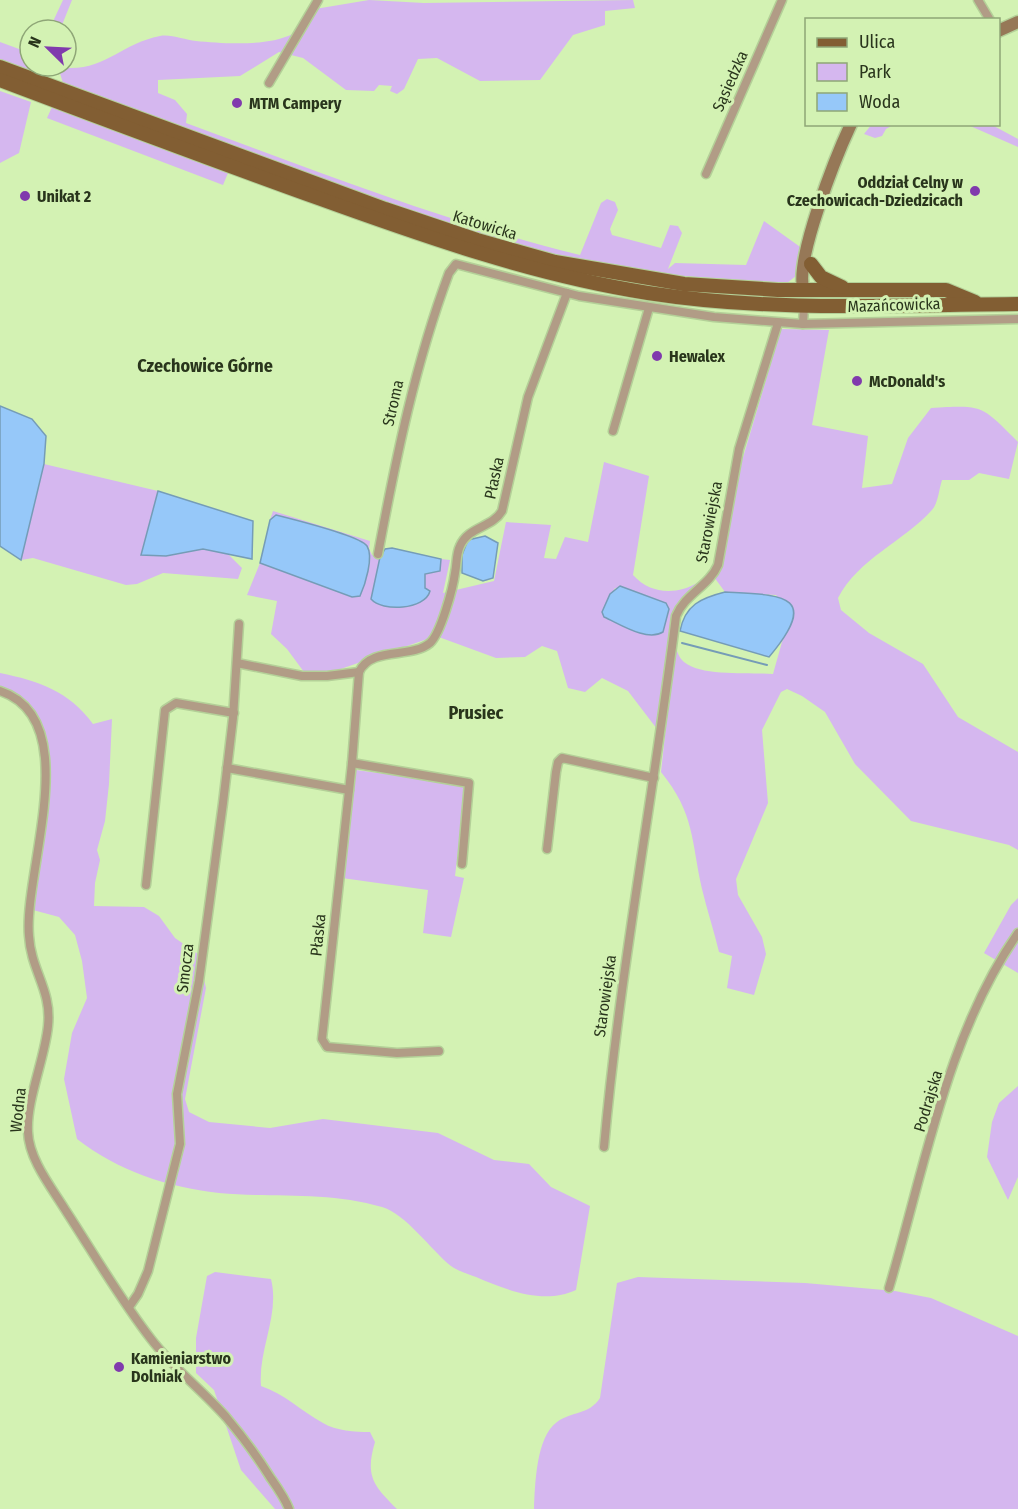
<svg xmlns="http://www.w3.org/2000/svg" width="1018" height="1509" font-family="'Fira Sans Condensed',sans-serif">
	<rect width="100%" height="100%" fill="#d3f2b3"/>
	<g fill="#d5b7ef" fill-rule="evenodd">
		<polygon points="63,0 72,0 60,30 49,30"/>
		<path d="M369 0 424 3 633 0 635 8 605 11V25L573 35 540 80 480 81 437 58 418 59 404 89 397 94 390 91 392 86 379 85 374 91 346 90 303 58 279 52 240 76 158 80V93L175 100 187 114 186 123C316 171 445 222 580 255L601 203 607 199 615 202 618 210 610 229 612 235 661 248 670 225 678 226 682 233 668 269 675 263 746 265 764 221 803 249 796 276 787 283 668 275 576 260 491 238 391 205 107 100 63 83 58 67C103 74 119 44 160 36 171 34 185 40 196 41 231 44 303 51 315 9Z"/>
		<polygon points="0,42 30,53 30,66 45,66 39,74 0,59"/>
		<polygon points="0,91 31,102 19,153 0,163"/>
		<polygon points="52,107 228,173 223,185 47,118"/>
		<polygon points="872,124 893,125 886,129 882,136 875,138 864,134"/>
		<polygon points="968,125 992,125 1018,139 1018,147"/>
		<path d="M781 329 829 330 812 425 868 436 862 488 892 484 908 438 931 408C984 405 981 405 1018 442L1009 479 979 473 969 480H942C939 489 938 505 931 511 904 541 858 559 838 598L841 610 869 633 923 664 958 717 1018 752V850L1009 845 911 821 855 764 825 712 802 696 787 689 781 692 762 730 768 803 736 879 738 895 762 937 766 954 754 995 727 988 732 956 719 952C714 931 707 910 702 889 691 840 695 814 661 772L675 645C677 651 679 658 684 662 702 677 750 672 773 674L782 642 793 615 776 595 725 592 714 577 722 568 742 461Z"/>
		<path d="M604 462 649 476 633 575C651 595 677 595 699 582L684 597 657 729 628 691 602 678 585 692 568 688 557 651 542 646 525 657 496 658 436 636 332 672H304L287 649 271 634 277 601 247 595 260 563 352 597 366 544 352 537 276 515 270 520 273 511 370 541 369 549 372 555 380 557 371 599C393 604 410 611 429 595L425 588V573L441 564V559L450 560 443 593 494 581 506 522 551 525 544 558 556 559 565 537 588 542ZM615 588 666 603 669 609 602 612Z"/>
		<polygon points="44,464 158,491 141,554 166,556 203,549 227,553 242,568 238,579 163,573 137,584 126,585 33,558 21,560"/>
		<path d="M0 673C39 681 69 691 93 724L112 719 109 784 105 821 97 850 100 860 95 883 94 906 144 907 159 916 175 938 198 954 206 988 185 1099 189 1112 209 1122 270 1128 323 1119 438 1133 494 1160 529 1164 551 1187 590 1206 576 1290C544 1305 506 1290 476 1277 468 1274 458 1271 451 1266 432 1251 405 1213 382 1207 329 1191 274 1198 219 1193 167 1187 118 1171 77 1139L64 1079 72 1033 87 998 82 961 75 935 59 917 33 910C35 890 37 870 40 850 49 796 70 710 0 687Z"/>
		<polygon points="356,770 466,785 455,876 464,878 451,937 423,933 428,890 342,878"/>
		<polygon points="1018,898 1018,973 984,953 1011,905"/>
		<polygon points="1018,1086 1018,1177 1008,1200 987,1157 992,1122 999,1103"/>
		<path d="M215 1272 271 1279C280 1315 258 1349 261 1386 285 1394 301 1411 323 1423 336 1431 355 1432 370 1432L375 1442C365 1476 373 1485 397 1509H275L241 1470 214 1390 196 1373V1338L207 1276Z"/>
		<path d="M638 1277 805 1283 895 1291 931 1298 1018 1336V1509H534C535 1485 536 1437 557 1422 572 1411 589 1415 600 1398L617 1283Z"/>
	</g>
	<g fill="#96c8f9" stroke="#759cb7" stroke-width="1.5">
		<polygon points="0,406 32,419 46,436 44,464 21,560 0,546"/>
		<polygon points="158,491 253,521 252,559 203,549 166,556 141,555"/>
		<path d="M276 515C292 519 360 536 367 546 374 557 365 585 360 596L352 597 260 563 270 520Z"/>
		<polygon points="485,536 498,543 493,578 483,581 462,573 462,555 468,540"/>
		<path d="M392 548 441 559 440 571 425 574V588L430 591C425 610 382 612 371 599L380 557 385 549Z"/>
		<path d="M620 586 666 603 669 609 663 632C647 642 620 624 604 617L602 612 610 594Z"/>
		<path d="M725 592C780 595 823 593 769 657L680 631C685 605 701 598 725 592Z"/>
	</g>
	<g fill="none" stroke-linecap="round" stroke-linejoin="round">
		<polyline stroke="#759cb7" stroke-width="2" points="682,643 767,665"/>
		<g stroke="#b4d098" stroke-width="11">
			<g id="street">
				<polyline points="978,0 990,20"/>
				<polyline points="269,83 318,0"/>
				<polyline points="706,174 782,0"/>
				<polyline points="803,324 804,306"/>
				<polyline points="613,431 649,308"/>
				<path d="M378 554C396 458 415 364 449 273L456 264 579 296 714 317 803 324 1018 319"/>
				<polyline points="237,663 302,676 327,676 359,672"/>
				<path d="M0 691C86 719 23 872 29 936 31 971 52 990 48 1026 45 1058 26 1101 28 1132 29 1160 52 1188 66 1211 94 1254 120 1299 151 1339 173 1368 202 1390 226 1417 242 1436 257 1456 270 1477 277 1487 285 1498 289 1509"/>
				<polyline points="352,763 469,783 462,864"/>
				<polyline points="227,768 349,790"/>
				<polyline points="547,849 556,772 558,762 562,758 654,778"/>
				<polyline points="146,885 165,710 176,703 234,713"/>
				<path d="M439 1051 397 1053 327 1047 322 1039 352 763 359 672C371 646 411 659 430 643 441 633 453 588 455 573 457 564 456 554 460 546 469 526 492 528 502 511L528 397 567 293"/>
				<path d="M604 1147C620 969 654 793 676 616 685 594 709 586 718 565L739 449 778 323"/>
				<path d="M889 1288C924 1171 947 1034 1018 933"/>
				<polyline points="129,1307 138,1294 148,1271 180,1144 177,1094 199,981 223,803 233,718 239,624"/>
			</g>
		</g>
		<g stroke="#b4d098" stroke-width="15">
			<g id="secondary">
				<polyline points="998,31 1018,22"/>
				<path d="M804 291C793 263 837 154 851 124"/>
			</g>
		</g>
		<g stroke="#b4d098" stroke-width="16">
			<g id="primary">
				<polyline points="0,67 385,209 477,240 555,262 684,284 778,290 946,290 975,302"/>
				<path d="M0 80C106 120 212 160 318 198 426 237 534 275 648 293 770 312 895 305 1018 304"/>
				<polyline points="811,264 821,277 842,287"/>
			</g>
		</g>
		<use href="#street" stroke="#b19c86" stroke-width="8"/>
		<use href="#secondary" stroke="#967857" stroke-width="12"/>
		<use href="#primary" stroke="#825e33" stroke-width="14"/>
	</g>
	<g fill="#803aad" stroke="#d3f2b3" stroke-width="2">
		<circle cx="237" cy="103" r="6"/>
		<circle cx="975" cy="191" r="6"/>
		<circle cx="25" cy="196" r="6"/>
		<circle cx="657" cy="356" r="6"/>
		<circle cx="857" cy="381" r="6"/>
		<circle cx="119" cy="1367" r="6"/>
	</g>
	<g text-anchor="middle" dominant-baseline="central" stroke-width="6" stroke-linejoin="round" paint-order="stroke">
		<g font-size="16" fill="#29351c" stroke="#d3f2b3">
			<text transform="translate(730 81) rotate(-66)">Sąsiedzka</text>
			<text transform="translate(485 225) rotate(17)">Katowicka</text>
			<text transform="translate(894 305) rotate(-2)">Mazańcowicka</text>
			<text transform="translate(393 403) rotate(-77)">Stroma</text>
			<text transform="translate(494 478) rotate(-78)">Płaska</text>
			<text transform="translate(709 522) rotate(-79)">Starowiejska</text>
			<text transform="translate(318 935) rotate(-84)">Płaska</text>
			<text transform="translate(185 968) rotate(-83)">Smocza</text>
			<text transform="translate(605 996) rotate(-82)">Starowiejska</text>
			<text transform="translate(928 1101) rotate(-73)">Podrajska</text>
			<text transform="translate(18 1110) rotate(-84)">Wodna</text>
		</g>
		<g font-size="16" font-weight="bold" fill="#29351c" stroke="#d3f2b3" text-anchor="start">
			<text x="249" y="103">MTM Campery</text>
			<text x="963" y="182" text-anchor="end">Oddział Celny w<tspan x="963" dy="18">Czechowicach-Dziedzicach</tspan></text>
			<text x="37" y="196">Unikat 2</text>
			<text x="669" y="356">Hewalex</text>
			<text x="869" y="381">McDonald's</text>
			<text x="131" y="1358">Kamieniarstwo<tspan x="131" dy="18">Dolniak</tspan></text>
		</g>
		<g font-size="18" font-weight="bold" fill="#29351c" stroke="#d3f2b3">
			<text x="205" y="366">Czechowice Górne</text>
			<text x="476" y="713">Prusiec</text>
		</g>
	</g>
	<rect x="805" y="18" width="195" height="108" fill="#d3f2b3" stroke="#8fa677" stroke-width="1.5"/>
	<rect x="817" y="38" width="30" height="9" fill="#825e33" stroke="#8fa677" stroke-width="1.5"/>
	<text x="859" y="48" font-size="18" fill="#29351c">Ulica</text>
	<rect x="817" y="63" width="30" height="18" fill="#d5b7ef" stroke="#8fa677" stroke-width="1.5"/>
	<text x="859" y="78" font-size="18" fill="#29351c">Park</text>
	<rect x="817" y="93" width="30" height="18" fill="#96c8f9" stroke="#8fa677" stroke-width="1.5"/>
	<text x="859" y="108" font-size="18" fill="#29351c">Woda</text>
	<g transform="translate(48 48) rotate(294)"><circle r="28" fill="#d3f2b3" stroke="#8fa677" stroke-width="1.5"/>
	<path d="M0-4.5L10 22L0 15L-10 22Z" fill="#803aad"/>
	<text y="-9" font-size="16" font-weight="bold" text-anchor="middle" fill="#29351c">N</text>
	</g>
</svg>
